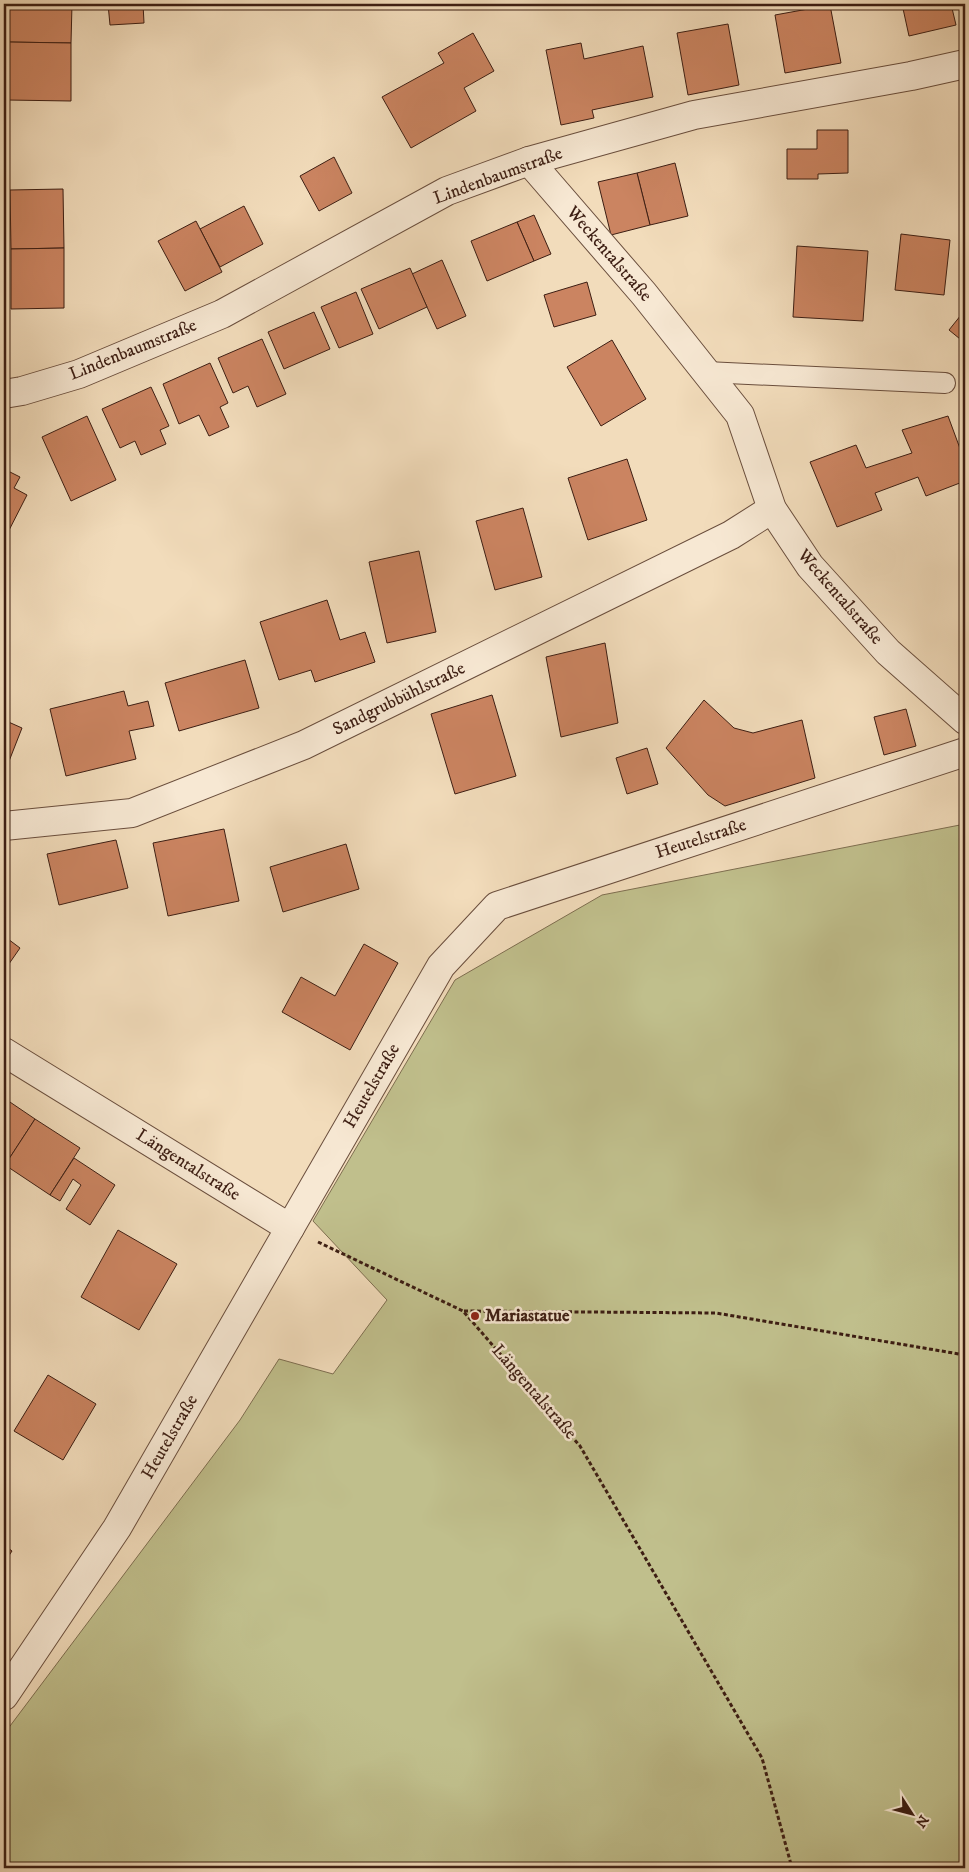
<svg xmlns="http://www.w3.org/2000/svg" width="969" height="1872" font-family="'IM FELL DW Pica',serif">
	<rect width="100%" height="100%" fill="#f2dcbb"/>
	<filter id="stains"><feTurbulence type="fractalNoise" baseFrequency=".004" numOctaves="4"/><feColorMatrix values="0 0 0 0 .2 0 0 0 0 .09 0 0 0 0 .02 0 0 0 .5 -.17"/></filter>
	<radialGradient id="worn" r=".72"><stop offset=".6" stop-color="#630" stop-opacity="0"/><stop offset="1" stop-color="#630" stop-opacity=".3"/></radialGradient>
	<polygon fill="#c0bf8c" stroke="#7e6e50" points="965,824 965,1868 4,1868 4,1734 240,1420 279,1359 333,1374 387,1300 313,1221 455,980 602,895"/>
	<g fill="#cb8461" stroke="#3d1e13">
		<polygon points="8,4 72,4 71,43 8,42"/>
		<polygon points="108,4 143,4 144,23 110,25"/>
		<polygon points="902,4 951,4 956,25 909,36"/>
		<polygon points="830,5 841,63 785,73 775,15"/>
		<polygon points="728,24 739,85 688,95 677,33"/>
		<polygon points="473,33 494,71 464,88 476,111 411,148 382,97 444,63 438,53"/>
		<polygon points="8,42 71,43 71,101 7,100"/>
		<polygon points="581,43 584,59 643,46 653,97 592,110 594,118 561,125 546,50"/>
		<polygon points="817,130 848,130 848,173 818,174 818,179 787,179 787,149 817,149"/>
		<polygon points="334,157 352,193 319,211 300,176"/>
		<polygon points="675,163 688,216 650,225 637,173"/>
		<polygon points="637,173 650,225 611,235 598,182"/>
		<polygon points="63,189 64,248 11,249 10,190"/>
		<polygon points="244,206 263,244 220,267 200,229"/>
		<polygon points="534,215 551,254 534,261 517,222"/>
		<polygon points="196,221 222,272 185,291 158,241"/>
		<polygon points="517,222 534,261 487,281 471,241"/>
		<polygon points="901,234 950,240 944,295 895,290"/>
		<polygon points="797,246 868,251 863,321 793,317"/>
		<polygon points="64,248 64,308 11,309 11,249"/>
		<polygon points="442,260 466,316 437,329 412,274"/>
		<polygon points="410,268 427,307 379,329 361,289"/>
		<polygon points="587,282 596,315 554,327 544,295"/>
		<polygon points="356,292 373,334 339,348 321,307"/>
		<polygon points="965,310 965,343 949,330"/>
		<polygon points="314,312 330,349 284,369 268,332"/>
		<polygon points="262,339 286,394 257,407 248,386 233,393 218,358"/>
		<polygon points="612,340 646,399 601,426 567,367"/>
		<polygon points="210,363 228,403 220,407 229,427 209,436 199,415 179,424 163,384"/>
		<polygon points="151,387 169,426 160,430 166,444 141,455 135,441 120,448 102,409"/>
		<polygon points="87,416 116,480 71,501 42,437"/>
		<polygon points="948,416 965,462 965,481 926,496 918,477 875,493 882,510 837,527 810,462 856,445 866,468 912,453 902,430"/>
		<polygon points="627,459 647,520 588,540 568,478"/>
		<polygon points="4,469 20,477 14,488 27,495 4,540"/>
		<polygon points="523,508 542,577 495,590 476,521"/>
		<polygon points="419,551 436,632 387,643 369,562"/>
		<polygon points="327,600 340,640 365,632 375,662 315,682 311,670 279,680 260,622"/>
		<polygon points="605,643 618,723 561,737 546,657"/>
		<polygon points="245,660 259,708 179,731 165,683"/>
		<polygon points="124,691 128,706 148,701 154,726 129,731 136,759 66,776 50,709"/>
		<polygon points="492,695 516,776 455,794 431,714"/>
		<polygon points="704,700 734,728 753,733 802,720 815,778 725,806 708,795 666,748"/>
		<polygon points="906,709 916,746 884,755 874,717"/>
		<polygon points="4,720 22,728 4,774"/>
		<polygon points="647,748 658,784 627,794 616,758"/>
		<polygon points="224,829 239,901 168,916 153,843"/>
		<polygon points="116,840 128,888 59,905 47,854"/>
		<polygon points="346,844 359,889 283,912 270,867"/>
		<polygon points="4,936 20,948 4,971"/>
		<polygon points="364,944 398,963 350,1050 282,1012 301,977 335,996"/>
		<polygon points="4,1098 35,1119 5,1165 4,1165"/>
		<polygon points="35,1119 80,1148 50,1195 5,1165"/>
		<polygon points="74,1158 115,1185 90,1225 66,1209 81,1185 73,1179 60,1201 50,1195"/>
		<polygon points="118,1230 177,1264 139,1330 81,1297"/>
		<polygon points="48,1375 96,1404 63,1460 14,1431"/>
		<polygon points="4,1545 12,1551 4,1563"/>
	</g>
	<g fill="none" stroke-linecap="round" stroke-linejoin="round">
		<g stroke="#6a4e3d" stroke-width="22">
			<polyline id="service" points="706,372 945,383"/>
		</g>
		<g stroke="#6a4e3d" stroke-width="30">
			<g id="minor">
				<polyline points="529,161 644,294 740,415 772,509 810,566 888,652 965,720"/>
				<polyline points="4,394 22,391 79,374 222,314 447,191 529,161 694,115 911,76 965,64"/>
				<polyline points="4,826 132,813 304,745 731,535 772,509"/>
				<polyline points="4,1052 290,1228"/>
				<polyline points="4,1696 117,1528 441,966 497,906 965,752"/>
			</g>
		</g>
		<g stroke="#3d1e13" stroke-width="3" stroke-dasharray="4 2.5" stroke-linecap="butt">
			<polyline points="318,1242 463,1311 580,1446 762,1758 792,1868"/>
			<polyline points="464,1311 716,1313 965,1355"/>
		</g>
		<use href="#service" stroke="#f7e8d3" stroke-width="20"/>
		<use href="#minor" stroke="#f7e8d3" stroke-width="28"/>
	</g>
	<circle fill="#8f2418" stroke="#f7e8d3" stroke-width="2" cx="475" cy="1316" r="5"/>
	<g text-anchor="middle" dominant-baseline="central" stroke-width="5" stroke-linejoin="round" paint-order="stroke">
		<g font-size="18" fill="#3d1e13" stroke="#f7e8d3">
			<text transform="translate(498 176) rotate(-20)">Lindenbaumstraße</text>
			<text transform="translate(609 254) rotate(49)">Weckentalstraße</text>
			<text transform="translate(133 350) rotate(-22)">Lindenbaumstraße</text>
			<text transform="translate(840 597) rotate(49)">Weckentalstraße</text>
			<text transform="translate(399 699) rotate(-26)">Sandgrubbühlstraße</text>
			<text transform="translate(701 839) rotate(-18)">Heutelstraße</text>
			<text transform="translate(372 1086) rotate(-60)">Heutelstraße</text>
			<text transform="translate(188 1165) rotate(32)">Längentalstraße</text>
			<text transform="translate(534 1392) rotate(49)">Längentalstraße</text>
			<text transform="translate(170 1437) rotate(-60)">Heutelstraße</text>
		</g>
		<g font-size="18" font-weight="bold" fill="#3d1e13" stroke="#f7e8d3" text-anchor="start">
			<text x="485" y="1316">Mariastatue</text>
		</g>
	</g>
	<rect width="969" height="1872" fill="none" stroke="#f2dcbb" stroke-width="20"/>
	<rect x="5" y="5" width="959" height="1862" fill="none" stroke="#3d1e13" stroke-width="2.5"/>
	<rect x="10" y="10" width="949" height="1852" fill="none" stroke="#3d1e13"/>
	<g transform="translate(912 1814) rotate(126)" stroke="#f7e8d3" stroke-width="4" paint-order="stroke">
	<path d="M0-4L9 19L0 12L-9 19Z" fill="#3d1e13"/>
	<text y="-8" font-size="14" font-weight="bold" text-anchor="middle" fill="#3d1e13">N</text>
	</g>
	<rect width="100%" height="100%" filter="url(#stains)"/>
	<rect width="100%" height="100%" fill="url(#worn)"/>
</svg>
